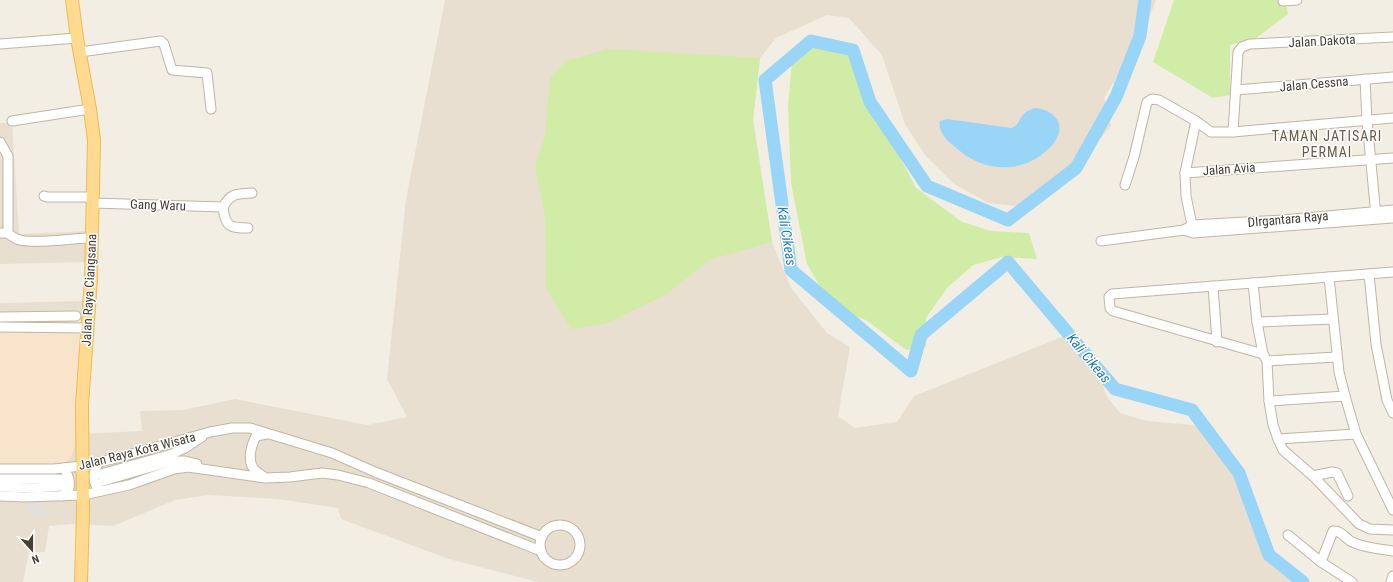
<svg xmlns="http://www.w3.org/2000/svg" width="1393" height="582" font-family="'Roboto Condensed',sans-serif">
	<rect width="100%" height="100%" fill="#f3eee3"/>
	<g fill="#e8dfd0">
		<polygon points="445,0 1156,0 1141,39 1104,98 1111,126 1074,170 1039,201 1015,206 988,203 954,184 925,155 905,124 882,55 849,18 827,15 776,38 760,58 753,120 772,242 791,288 827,333 850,347 838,416 855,428 897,422 914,396 1074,332 1093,353 1106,395 1120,413 1147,421 1194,425 1223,444 1247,478 1257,505 1258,532 1266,550 1275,566 1298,582 538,582 449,559 341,519 338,508 278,499 209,495 175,500 113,526 72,524 49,526 45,552 29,552 23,582 0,582 0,331 78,434 142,431 140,411 183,410 235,399 367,425 407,417 387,379 406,199"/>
		<polygon points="0,123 12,123 19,234 89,231 88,262 0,264"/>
		<polygon points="85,301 84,319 71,322 0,324 0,303"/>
	</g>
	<polygon fill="#f8e3cb" points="0,331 81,331 77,434 76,443 70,459 64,464 41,466 0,465"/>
	<g fill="#d0eca7">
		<polygon points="1174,0 1285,0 1288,14 1256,38 1230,45 1230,95 1213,98 1153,62"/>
		<polygon points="820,39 839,40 855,61 880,120 916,188 962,222 991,231 1029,233 1037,259 1002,257 973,265 947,288 926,318 926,347 906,350 866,320 833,309 807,264 791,183 788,105 792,62"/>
		<polygon points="608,49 760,58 753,120 772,242 709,260 667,294 607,323 571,329 546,288 545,217 535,167 545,135 550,78 566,61"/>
	</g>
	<polygon fill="#e3e0dc" points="30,502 46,503 44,511 50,512 48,518 32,518 28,508"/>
	<path fill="#98d5f7" d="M1035 108C1053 109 1067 124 1055 141 1052 147 1045 152 1040 156 1012 175 978 169 954 146 947 141 937 130 940 121L947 119 1011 128C1019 126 1018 120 1023 115 1026 111 1030 110 1035 108Z"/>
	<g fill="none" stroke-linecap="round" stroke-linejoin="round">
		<polyline stroke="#98d5f7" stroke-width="13" points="1145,0 1140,36 1116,97 1076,168 1008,220 927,186 870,102 853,50 811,41 765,80 791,270 911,371 921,335 1008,262 1115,389 1192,410 1239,473 1269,555 1303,582"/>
		<g stroke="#c0b5a5" stroke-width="11">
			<g id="minor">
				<polyline points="1283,1 1297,0"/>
				<polyline points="0,44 77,38"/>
				<polyline points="80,52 161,41 164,44 172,70 207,73 211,109"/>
				<polyline points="1365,79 1367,121 1376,216"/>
				<polyline points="1236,90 1393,77"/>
				<polyline points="12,121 90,109"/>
				<polyline points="1233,132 1238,52 1242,47 1250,44 1393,37"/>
				<polyline points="0,142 8,156 8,233"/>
				<polyline points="1185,173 1393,158"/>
				<polyline points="1125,185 1134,157 1147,102 1152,99 1159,100 1196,121 1211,132 1233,132 1393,118"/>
				<polyline points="44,196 47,197 93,197"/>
				<path d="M93 203 223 207C225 227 230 228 248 228"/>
				<path d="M223 207C231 193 236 194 252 193"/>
				<polyline points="1393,210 1283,220 1192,225 1184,230 1193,233 1393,218"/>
				<polyline points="1193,230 1186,196 1185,173 1196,121"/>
				<path d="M0 233C12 232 10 238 20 240 35 244 69 239 86 238"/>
				<polyline points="1101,241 1184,230"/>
				<polyline points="1369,274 1376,344 1387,400 1393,413"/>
				<polyline points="1329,277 1339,372 1345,396 1356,434 1393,510"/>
				<polyline points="1253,283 1257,322 1263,354 1267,361 1269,401 1273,425 1278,439 1283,450 1313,476 1359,524 1370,529 1393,530"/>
				<polyline points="1213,286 1217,342"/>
				<polyline points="0,317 76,316"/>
				<polyline points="1257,322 1333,319"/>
				<polyline points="0,327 88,328"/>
				<polyline points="1263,354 1113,311 1110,308 1109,297 1112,294 1393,272"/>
				<polyline points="1267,361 1337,357"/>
				<polyline points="1269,401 1345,396"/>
				<polyline points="1278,439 1356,434"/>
				<path d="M99 462C93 471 91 483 101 491"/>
				<polyline points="0,469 54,469 82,466 121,457 210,432 232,428 250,428 332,453 375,472 542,537"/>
				<polyline points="101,474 172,454 185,448 202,437"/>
				<polyline points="1313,476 1332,472 1337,473 1348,496"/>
				<path d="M264 477C262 475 258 473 256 471 246 463 251 446 256 436L267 434"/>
				<polyline points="0,479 61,479"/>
				<polyline points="103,481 172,461 185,461 197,464"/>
				<polyline points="0,487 34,488 62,486"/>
				<polyline points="0,496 25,497 83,495 129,485 174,469 188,467 265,478 290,477 322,473 338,475 369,483 541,551"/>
				<path d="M62 496C73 489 70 478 64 468"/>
				<circle cx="560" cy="545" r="20"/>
				<polyline points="1288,535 1321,562 1352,582"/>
				<path d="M1321 562 1333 531C1341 530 1346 539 1352 542 1365 548 1379 549 1393 551"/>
				<polyline points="1391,582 1393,576"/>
			</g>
		</g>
		<g stroke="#efba55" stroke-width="14">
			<polyline id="major" points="72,0 77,38 90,109 94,140 91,279 82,405 83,511 81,582"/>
		</g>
		<use href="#minor" stroke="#fff" stroke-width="9"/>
		<use href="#major" stroke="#ffda90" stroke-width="12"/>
	</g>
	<g text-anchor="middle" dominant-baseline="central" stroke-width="3" stroke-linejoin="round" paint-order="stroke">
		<g font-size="13" fill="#463d33" stroke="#fff">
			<text transform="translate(1322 41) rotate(-3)">Jalan Dakota</text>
			<text transform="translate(1314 84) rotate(-5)">Jalan Cessna</text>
			<text transform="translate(1229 169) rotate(-4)">Jalan Avia</text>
			<text transform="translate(158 205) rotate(2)">Gang Waru</text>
			<text transform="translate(1288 219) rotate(-5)">DIrgantara Raya</text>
			<text transform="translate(89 290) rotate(-87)">Jalan Raya Ciangsana</text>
			<text transform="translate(137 451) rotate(-14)">Jalan Raya Kota Wisata</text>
		</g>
		<g font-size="14" letter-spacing="1" fill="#6a5b49" stroke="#fff">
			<text x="1327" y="136">TAMAN JATISARI<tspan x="1327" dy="16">PERMAI</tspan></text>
		</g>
		<g font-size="14" font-style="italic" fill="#207cb3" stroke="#fff">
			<text transform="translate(787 236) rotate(81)">Kali Cikeas</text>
			<text transform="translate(1089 358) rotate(50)">Kali Cikeas</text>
		</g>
	</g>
	<g transform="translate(32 550) rotate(159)" stroke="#ffffff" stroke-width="3" paint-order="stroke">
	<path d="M0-3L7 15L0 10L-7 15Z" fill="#463d33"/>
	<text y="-6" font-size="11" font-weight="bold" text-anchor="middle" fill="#463d33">N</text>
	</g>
</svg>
